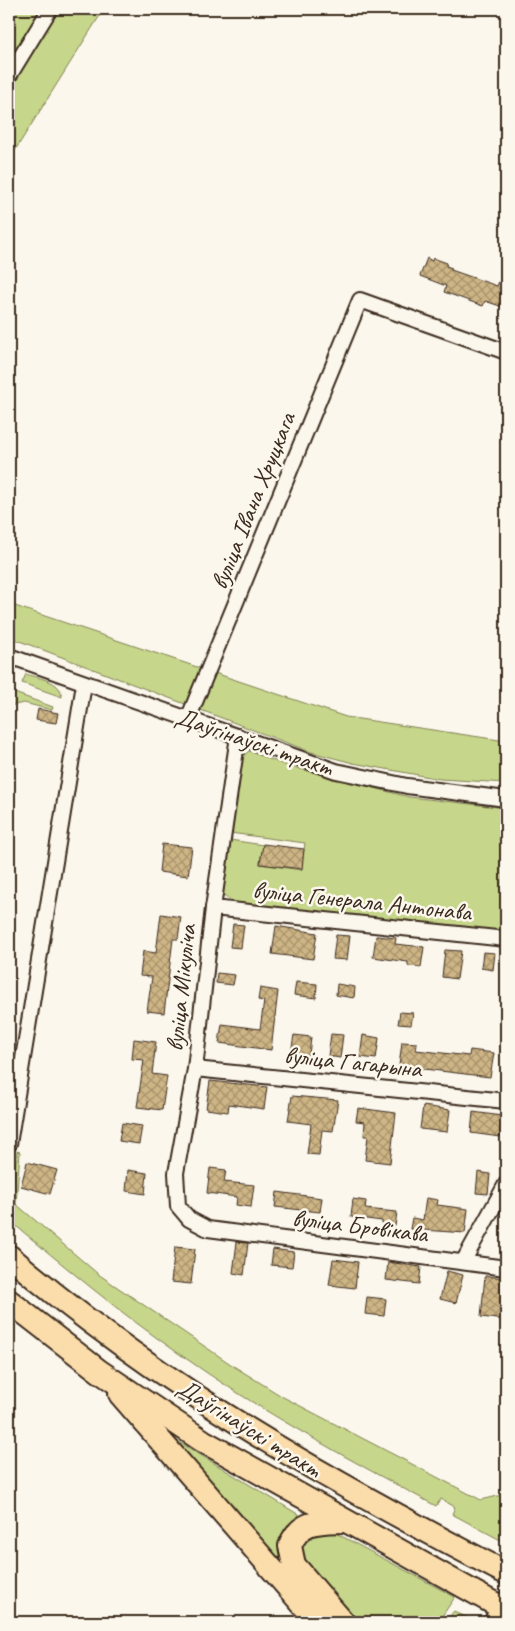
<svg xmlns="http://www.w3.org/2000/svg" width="515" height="1631" font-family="Caveat,sans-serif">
	<defs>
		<pattern id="building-cross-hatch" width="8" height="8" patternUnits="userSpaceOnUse" patternTransform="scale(1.25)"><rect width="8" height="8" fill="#ceb585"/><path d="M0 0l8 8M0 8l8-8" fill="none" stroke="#a8936c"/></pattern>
	</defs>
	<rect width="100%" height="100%" fill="#fbf7ec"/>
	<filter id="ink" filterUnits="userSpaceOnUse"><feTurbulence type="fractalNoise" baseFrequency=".02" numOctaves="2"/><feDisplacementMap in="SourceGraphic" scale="10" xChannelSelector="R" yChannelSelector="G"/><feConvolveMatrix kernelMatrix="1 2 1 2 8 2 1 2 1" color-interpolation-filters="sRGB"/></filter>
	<g filter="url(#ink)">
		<g fill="#c6d68a" stroke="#808054">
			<polygon points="9,9 104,9 9,160"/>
			<polygon points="9,604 346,717 506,741 506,783 440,779 353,763 311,752 9,637"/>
			<path d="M26 674C40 679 61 680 62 697L22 683Z"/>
			<polygon points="9,691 53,707 52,710 24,703 9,706"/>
			<polygon points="249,751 285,765 409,797 506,808 506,933 236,906 221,892 230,840 263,845 260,864 301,870 305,843 230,833 241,757"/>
			<path d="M17 1151 20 1152 16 1204 98 1274 235 1367 283 1397 481 1500 506 1494V1543L452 1514 455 1507 441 1499 436 1506C348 1459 260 1411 178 1353 119 1312 64 1266 9 1220Z"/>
			<polygon points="166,1434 301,1516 300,1520 290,1528 323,1609"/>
			<polygon points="332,1531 455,1597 438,1622 352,1622 302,1565 300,1539 307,1533"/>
			<polygon points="454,1611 475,1622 445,1622"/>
		</g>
		<g fill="url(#building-cross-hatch)" stroke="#3b2a1e">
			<polygon points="427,258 432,261 433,258 447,263 446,266 452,268 451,270 497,286 506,265 506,308 485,301 483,306 444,292 446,286 420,276"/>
			<polygon points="38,709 58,713 56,723 36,720"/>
			<polygon points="162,844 192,847 188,876 159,872"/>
			<polygon points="263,844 304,849 302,869 260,864"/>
			<polygon points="161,914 181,917 178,939 173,939 164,1013 147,1011 152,977 140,976 143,951 156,953"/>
			<polygon points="233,924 244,925 241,948 230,947"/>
			<polygon points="276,926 317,933 313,959 272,954"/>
			<polygon points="336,935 350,936 347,960 333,959"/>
			<polygon points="376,936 396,938 395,944 424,947 421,967 408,966 408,962 373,957"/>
			<polygon points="445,950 461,951 457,979 442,977"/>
			<polygon points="483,952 495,953 493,970 481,968"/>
			<polygon points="217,973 235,975 233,985 216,983"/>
			<polygon points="296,982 317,984 316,998 294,995"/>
			<polygon points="337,984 355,987 354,998 336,995"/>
			<polygon points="260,988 278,991 271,1050 219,1043 222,1024 260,1029 264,1001 258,1000"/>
			<polygon points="400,1012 413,1013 411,1025 398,1024"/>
			<polygon points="331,1034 343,1035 340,1058 328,1056"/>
			<polygon points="294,1035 311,1037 309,1055 291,1053"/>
			<polygon points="363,1035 379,1038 376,1059 360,1057"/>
			<polygon points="134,1039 156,1042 152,1074 167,1076 162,1110 137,1107 144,1060 132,1059"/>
			<polygon points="402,1042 417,1043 416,1050 469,1056 470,1050 494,1053 490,1077 399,1066"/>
			<polygon points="210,1081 267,1087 264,1109 229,1104 228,1112 206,1109"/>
			<polygon points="292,1096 338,1100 333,1131 322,1130 319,1155 307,1154 311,1124 288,1121"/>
			<polygon points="423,1106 450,1110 447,1132 420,1129"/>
			<polygon points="358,1108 396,1113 390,1163 365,1160 368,1136 364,1136 365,1122 356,1121"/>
			<polygon points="473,1112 502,1116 500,1137 471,1133"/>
			<polygon points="122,1123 142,1126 139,1144 119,1141"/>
			<polygon points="27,1162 57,1170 50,1194 21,1186"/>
			<polygon points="210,1168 226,1170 224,1182 254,1185 251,1207 236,1205 237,1197 207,1193"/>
			<polygon points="128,1170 147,1173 145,1194 126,1191"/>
			<polygon points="478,1172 490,1174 488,1194 476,1193"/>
			<polygon points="277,1192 322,1198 320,1212 275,1207"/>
			<polygon points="426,1198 438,1200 437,1205 468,1209 465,1233 410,1229 412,1218 423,1220"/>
			<polygon points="353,1199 366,1201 365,1209 397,1212 395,1226 382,1224 382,1221 351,1217"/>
			<polygon points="237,1242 248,1243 244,1275 233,1273"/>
			<polygon points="175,1247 195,1249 191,1284 171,1282"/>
			<polygon points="273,1249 294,1252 292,1267 271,1265"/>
			<polygon points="333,1259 358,1262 355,1288 329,1285"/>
			<polygon points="388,1262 421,1267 419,1284 386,1280"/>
			<polygon points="447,1271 463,1275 456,1303 440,1299"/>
			<polygon points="485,1276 506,1278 506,1320 481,1317"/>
			<polygon points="367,1297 386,1299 384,1316 365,1314"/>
		</g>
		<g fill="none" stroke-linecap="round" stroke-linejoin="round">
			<g stroke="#3b2a1e" stroke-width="18">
				<g id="street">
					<polyline points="9,76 50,9"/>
					<polyline points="9,656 336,771 407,786 506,799"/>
					<polyline points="188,719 360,300 506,352"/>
					<polyline points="238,736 213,908 195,1069 176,1173 178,1206 189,1219 208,1229 506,1268"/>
					<polyline points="213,908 506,939"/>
					<polyline points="195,1069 506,1101"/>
					<polyline points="9,1144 84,684"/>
					<polyline points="463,1262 506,1184"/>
				</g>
			</g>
			<g stroke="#3b2a1e" stroke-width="26">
				<g id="primary">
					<path d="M9 1256C159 1386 331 1482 506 1573"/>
					<polyline points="9,1301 99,1371 203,1441 504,1609"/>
					<polyline points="120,1394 318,1622"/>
					<path d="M343 1622 294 1565 290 1546C300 1519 321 1522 345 1521"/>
				</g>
			</g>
			<g stroke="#3b2a1e" stroke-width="30">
				<polyline id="highway" points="498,1622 506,1605"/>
			</g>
			<use href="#street" stroke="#fbf7ec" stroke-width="14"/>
			<use href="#primary" stroke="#fbddab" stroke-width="22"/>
			<use href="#highway" stroke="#fbddab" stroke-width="26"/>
		</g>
	</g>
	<g text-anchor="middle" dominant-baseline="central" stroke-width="5" stroke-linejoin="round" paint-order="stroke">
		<g font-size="25" fill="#3b2a1e" stroke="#fbf7ec">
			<text transform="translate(253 501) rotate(-68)">вуліца Івана Хруцкага</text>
			<text transform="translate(254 742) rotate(19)">Даўгінаўскі тракт</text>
			<text transform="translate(362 901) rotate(6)">вуліца Генерала Антонава</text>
			<text transform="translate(181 988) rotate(-84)">вуліца Мікуліча</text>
			<text transform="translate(353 1062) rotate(6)">вуліца Гагарына</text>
			<text transform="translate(360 1226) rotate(7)">вуліца Бровікава</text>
			<text transform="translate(249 1428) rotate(32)">Даўгінаўскі тракт</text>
		</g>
	</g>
	<rect width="515" height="1631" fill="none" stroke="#fbf7ec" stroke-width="30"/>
	<rect x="15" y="15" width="485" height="1601" fill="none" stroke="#3b2a1e" stroke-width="2" filter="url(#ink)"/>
</svg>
